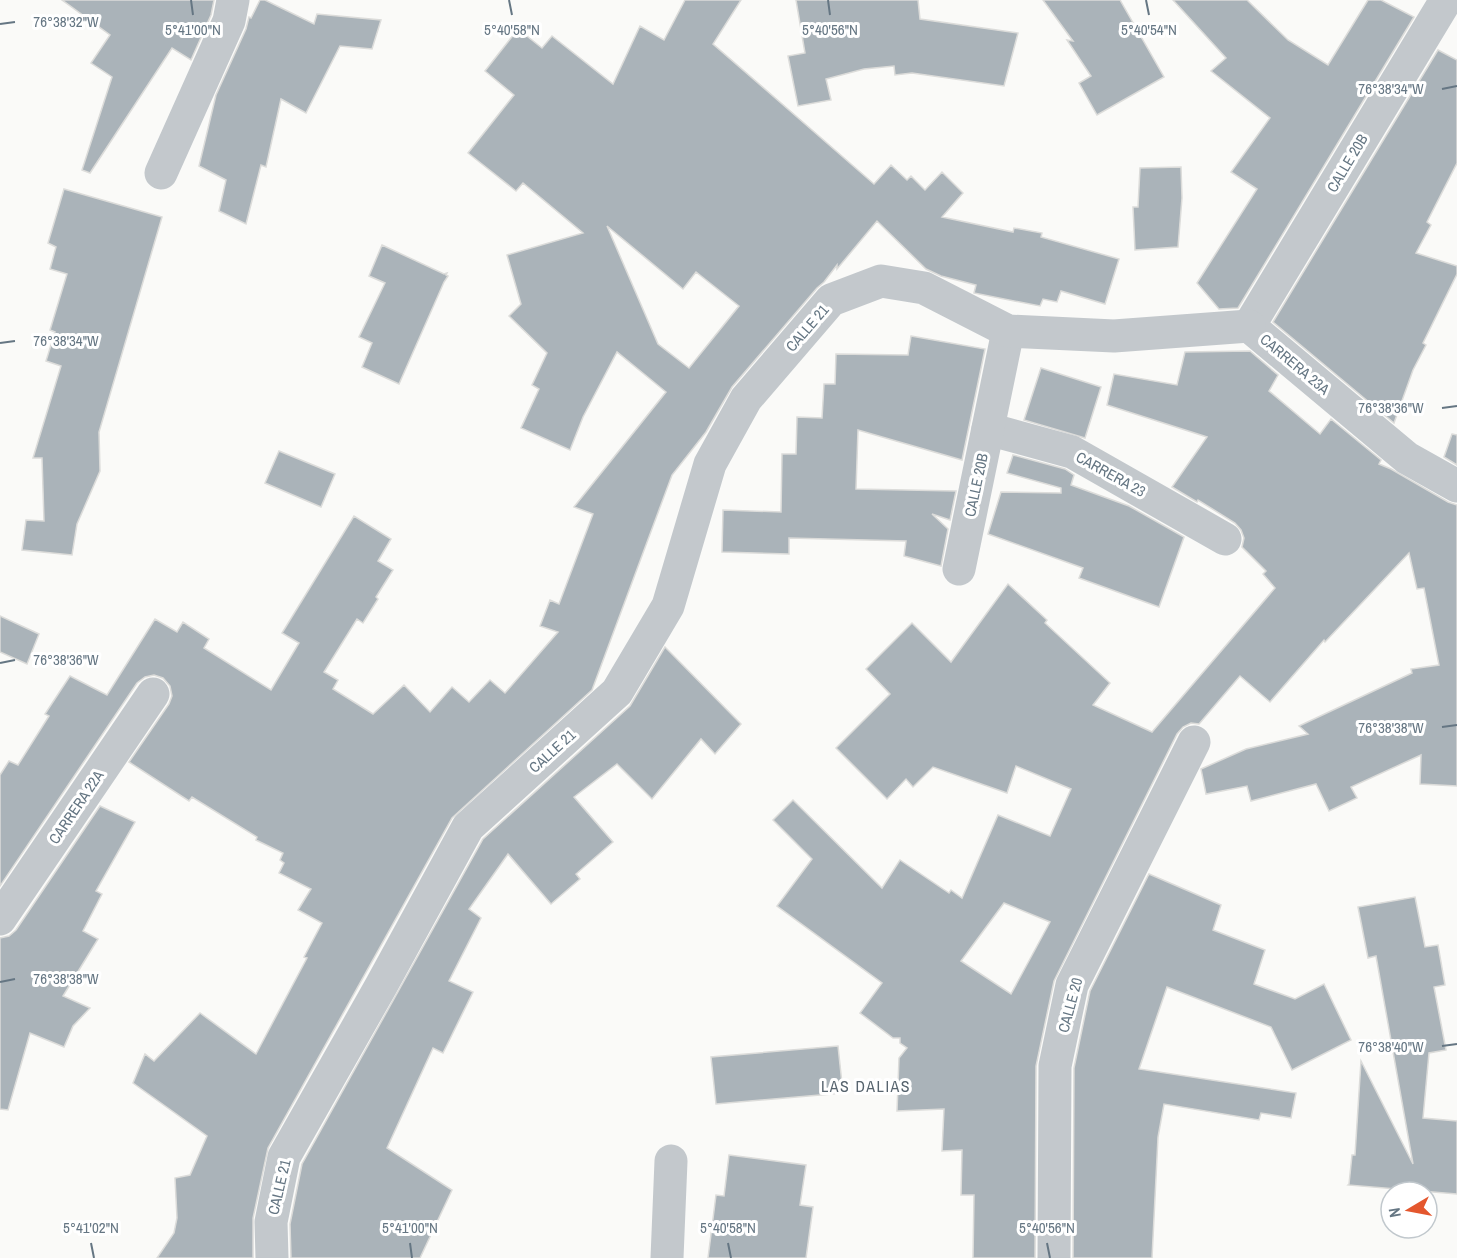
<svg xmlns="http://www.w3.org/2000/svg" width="1457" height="1258" font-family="'Archivo Narrow',sans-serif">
	<rect width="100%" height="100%" fill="#fafaf8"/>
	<g fill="#aab3b9" stroke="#dcdcda" stroke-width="1.5" fill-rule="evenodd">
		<polygon points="62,0 214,0 211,15 191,60 172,48 90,173 82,170 112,77 91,63 110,35"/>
		<polygon points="260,0 265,0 314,24 317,14 381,20 372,49 340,46 306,113 281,99 266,167 261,165 246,224 219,211 226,180 199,166 216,95 246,29 249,17 251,18"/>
		<path d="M685 0H741L713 44 874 184 891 165 907 180 911 176 925 190 942 172 963 193 942 217 1013 232 1014 228 1042 233 1041 237 1119 259 1105 304 1061 291 1057 302 1043 299 1040 306 974 293 976 285 941 276 926 269 877 221 837 269V265L824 282 817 288 732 387 706 432 672 475 592 690 452 818 268 1148 253 1218V1258H157L174 1233 177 1218 175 1178 190 1175 207 1136 133 1083 145 1054 154 1061 200 1013 256 1054 307 958 304 957 322 923 298 910 311 889 279 873 284 863 280 860 283 853 256 840 257 837 192 797 189 801 129 762 169 704 172 696 170 686 163 678 154 675 145 677 137 683 0 886V775L9 761 18 765 49 716 45 714 70 676 107 695 155 619 177 632 183 622 209 639 204 648 271 690 299 643 282 633 354 516 391 539 378 561 393 570 376 597 378 599 363 623 357 619 324 672 338 680 333 689 373 714 404 685 430 712 452 687 469 702 490 680 505 693 558 632 540 626 550 600 559 604 593 514 574 507 666 392 617 352 583 417 570 450 521 428 539 389 532 385 547 353 509 316 521 304 507 255 583 233 523 183 516 191 468 153 514 95 485 71 518 29 542 48 552 36 613 84 640 26 664 40ZM607 226 683 289 696 272 739 306 689 368 658 344Z"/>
		<polygon points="796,0 918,0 920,19 1018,33 1004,86 912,73 895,75 894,66 864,69 826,79 831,100 798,106 788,56 805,53"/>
		<polygon points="1043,0 1120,0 1164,77 1097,115 1079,83 1091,76 1067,40 1073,41"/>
		<polygon points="1173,0 1247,0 1288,40 1328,65 1368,0 1381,0 1414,17 1238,308 1219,309 1197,283 1257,189 1231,172 1270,118 1211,71 1226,58"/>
		<polygon points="1438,50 1457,60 1457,163 1427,222 1431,225 1416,253 1457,266 1457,274 1423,343 1426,345 1413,370 1394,423 1273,322"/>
		<polygon points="1181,167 1182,198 1178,247 1135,250 1133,207 1138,207 1140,168"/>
		<polygon points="64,189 162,217 99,432 100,471 77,524 72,555 22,550 26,520 44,521 42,458 33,458 61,366 46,361 55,332 50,330 67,274 50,269 56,247 48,243"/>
		<polygon points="382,245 444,274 447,273 446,275 448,276 444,282 399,384 362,367 372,343 359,337 385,283 369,276"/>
		<polygon points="911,336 985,349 962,460 858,430 856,489 956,491 950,520 932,514 948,529 941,566 904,556 906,541 789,538 789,554 722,552 723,510 781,512 782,454 796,454 797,417 822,418 824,384 835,384 836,354 908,355"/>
		<path d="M1250 351 1278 375 1269 391 1320 434 1331 419 1381 460 1379 464 1391 469 1448 502 1457 505V786L1420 784 1421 755 1351 787 1357 798 1329 811 1316 784 1251 801 1247 786 1206 794 1201 769 1246 749 1308 734 1299 726 1412 673 1411 669 1439 665 1424 588 1417 589 1409 553 1325 642 1324 640 1270 702 1240 676 1199 724 1191 723 1183 727 1177 734 1054 981 1036 1066 1035 1258H973L974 1195H961L962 1150 942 1151 944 1109 897 1111 899 1058 907 1048 900 1043V1038H893L860 1013 882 983 777 906 812 859 773 820 793 800 882 888 900 860 949 893 951 890 962 898 998 815 1050 836 1071 789 1016 766 1007 793 933 767 913 787 906 779 887 799 836 748 890 694 866 669 912 623 951 662 1008 584 1047 620 1045 623 1110 683 1093 705 1152 732 1275 588 1263 574 1266 571 1242 547 1244 538 1241 530 1235 523 1198 500 1197 502 1172 487 1207 437 1107 405 1114 374 1177 385 1185 352ZM1004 903 1050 922 1011 994 961 961Z"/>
		<polygon points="1041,368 1101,387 1085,438 1024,420"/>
		<polygon points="1452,434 1457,435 1457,465 1444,457"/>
		<polygon points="279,451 335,474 321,507 265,483"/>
		<polygon points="1013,455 1065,469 1074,475 1071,485 1129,506 1184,537 1159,607 1079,578 1083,568 988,534 1001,492 1061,493 1061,488 1007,473"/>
		<polygon points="0,616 39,634 27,664 0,652"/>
		<polygon points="665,647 741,724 715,754 701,739 652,799 617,764 574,797 613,842 576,874 580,879 551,904 508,854 469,909 481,918 449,981 473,992 443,1053 433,1048 387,1148 452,1190 420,1258 291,1258 290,1224 302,1164 483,839 630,706"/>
		<polygon points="100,806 135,822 96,891 102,894 83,931 98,939 63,996 90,1008 73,1026 64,1047 30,1033 8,1110 0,1109 0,938 9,936 16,930"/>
		<polygon points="1149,874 1221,905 1213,930 1265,950 1254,984 1295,999 1324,984 1351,1040 1292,1070 1271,1027 1167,987 1139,1069 1296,1093 1291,1118 1261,1113 1259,1120 1164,1104 1158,1137 1152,1258 1073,1258 1074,1068 1090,991"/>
		<polygon points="1415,897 1425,947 1438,945 1445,985 1434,987 1446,1050 1429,1053 1423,1118 1457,1121 1457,1194 1348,1185 1349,1184 1352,1155 1355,1155 1361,1061 1413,1164 1376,956 1368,958 1358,907"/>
		<polygon points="838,1046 843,1093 716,1104 711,1057"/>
		<polygon points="729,1155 806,1165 800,1205 813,1207 806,1258 708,1258 716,1195 724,1196"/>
	</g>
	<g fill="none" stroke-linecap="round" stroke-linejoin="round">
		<g stroke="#c3c8cc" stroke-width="33">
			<polyline points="161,173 229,21 233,0"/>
			<polyline points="1249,326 1446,0"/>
			<polyline points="1249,326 1407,458 1457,486"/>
			<polyline points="988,429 1072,452 1225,539"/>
			<polyline points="959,569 1008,331"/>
			<polyline points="0,919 153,694"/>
			<polyline points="272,1258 271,1222 284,1157 381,986 468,827 617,692 668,606 710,464 746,399 831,300 881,281 924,288 1008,331 1114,336 1249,326"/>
			<polyline points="667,1258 671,1161"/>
			<polyline points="1054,1258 1055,1066 1072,985 1194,742"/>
		</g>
	</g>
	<path fill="none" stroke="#657683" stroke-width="2" d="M191 0 193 15M509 0 512 15M828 0 830 15M1146 0 1149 15M0 24 15 22M1442 89 1457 86M0 343 15 341M1442 408 1457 406M0 663 15 660M1442 727 1457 725M0 982 15 979M1442 1046 1457 1044M91 1243 94 1258M410 1243 412 1258M728 1243 731 1258M1047 1243 1050 1258"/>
	<g text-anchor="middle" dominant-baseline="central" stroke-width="6" stroke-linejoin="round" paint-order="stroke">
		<g font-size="15" fill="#657683" stroke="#fff">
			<text transform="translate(1347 163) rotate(-59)">CALLE 20B</text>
			<text transform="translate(807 328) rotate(-49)">CALLE 21</text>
			<text transform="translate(1295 364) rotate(40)">CARRERA 23A</text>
			<text transform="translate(1111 474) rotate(29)">CARRERA 23</text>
			<text transform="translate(976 485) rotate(-78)">CALLE 20B</text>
			<text transform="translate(552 751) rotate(-42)">CALLE 21</text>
			<text transform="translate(76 807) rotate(-56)">CARRERA 22A</text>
			<text transform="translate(1070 1005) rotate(-75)">CALLE 20</text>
			<text transform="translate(279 1187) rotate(-77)">CALLE 21</text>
		</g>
		<g font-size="16" letter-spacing="1.5" fill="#57646e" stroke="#fff">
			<text x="866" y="1086">LAS DALIAS</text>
		</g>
	</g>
	<g font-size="15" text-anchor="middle" fill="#657683" stroke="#fff" stroke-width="6" stroke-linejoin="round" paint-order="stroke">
		<text x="66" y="27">76°38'32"W</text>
		<text x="193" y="35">5°41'00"N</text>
		<text x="512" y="35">5°40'58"N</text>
		<text x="830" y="35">5°40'56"N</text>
		<text x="1149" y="35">5°40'54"N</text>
		<text x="1391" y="94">76°38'34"W</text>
		<text x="66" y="346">76°38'34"W</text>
		<text x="1391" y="413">76°38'36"W</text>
		<text x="66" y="665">76°38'36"W</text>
		<text x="1391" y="733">76°38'38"W</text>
		<text x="66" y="984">76°38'38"W</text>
		<text x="1391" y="1052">76°38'40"W</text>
		<text x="91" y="1233">5°41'02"N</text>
		<text x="410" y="1233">5°41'00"N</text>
		<text x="728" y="1233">5°40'58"N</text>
		<text x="1047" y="1233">5°40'56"N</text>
	</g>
	<g transform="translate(1409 1210) rotate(260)"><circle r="28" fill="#ffffff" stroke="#c1c8cd" stroke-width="1.5"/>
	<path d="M0-4.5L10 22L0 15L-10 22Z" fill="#e4572e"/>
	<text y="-9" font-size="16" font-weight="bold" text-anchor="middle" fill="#657683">N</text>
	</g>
</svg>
